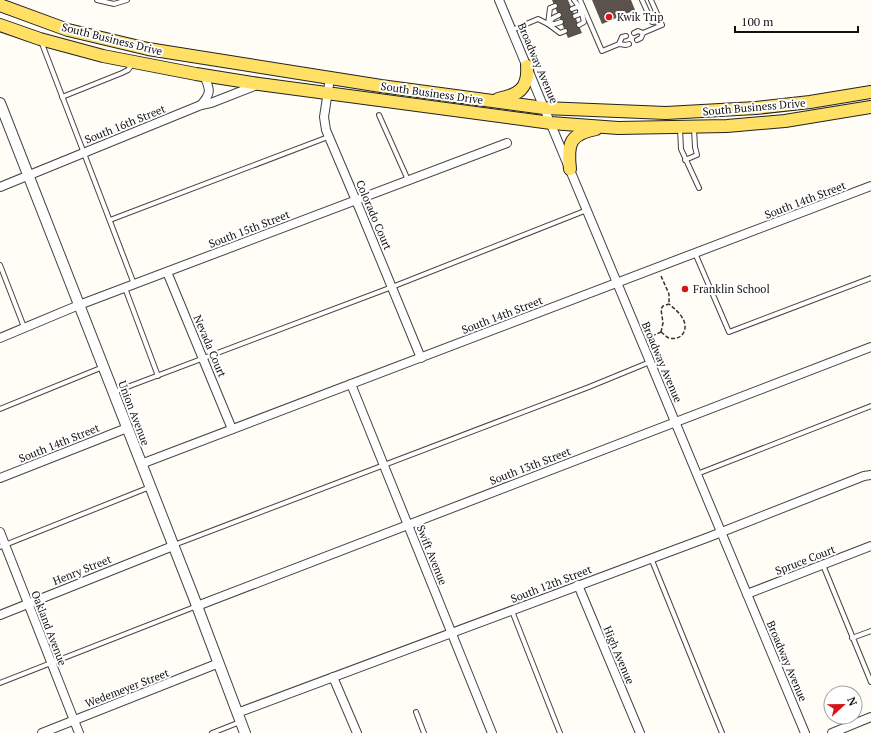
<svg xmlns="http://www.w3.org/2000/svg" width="871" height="733" font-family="'PT Serif',serif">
	<rect width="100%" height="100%" fill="#fffdf5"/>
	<g fill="#5b524c">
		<polygon points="552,0 568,0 582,33 568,38"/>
		<polygon points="592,0 631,0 635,10 602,24"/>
	</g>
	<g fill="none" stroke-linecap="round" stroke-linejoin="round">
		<g stroke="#444" stroke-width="6">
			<g id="service">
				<polyline points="97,0 114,4 127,0"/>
				<polyline points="580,0 602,51 619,44 622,37 626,36"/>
				<polyline points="642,0 652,22 660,21"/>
				<polyline points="572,9 577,7 581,9 574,0"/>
				<polyline points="575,16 580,14 580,11"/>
				<polyline points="548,24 560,33 565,31"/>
				<polyline points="548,24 553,18 559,15"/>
				<polyline points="548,24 555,24 561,22"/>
				<polyline points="579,25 584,22 581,9"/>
				<polyline points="512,30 538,19 548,24 550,8 555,6"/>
				<polyline points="634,33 638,31 643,33 662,25 651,0"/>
				<polyline points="637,40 641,38 643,33"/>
				<polyline points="41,41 134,284"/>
				<polyline points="619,44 626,45 629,44"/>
				<polyline points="62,97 122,73 128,70 133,63"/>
				<polyline points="379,115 408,180"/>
				<polyline points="680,129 681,149 699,188"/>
				<polyline points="685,160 697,155 695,147 694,129"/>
				<polyline points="110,220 328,137"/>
				<polyline points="695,253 729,332 871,278"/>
				<polyline points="0,265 24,327"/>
				<polyline points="125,288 158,376"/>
				<polyline points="114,392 392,287 587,210"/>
				<polyline points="0,409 103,367"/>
				<polyline points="697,474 871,406"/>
				<polyline points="174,545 589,387 650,362"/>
				<polyline points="0,547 150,487"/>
				<polyline points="651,558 722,733"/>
				<polyline points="823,565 871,682"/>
				<polyline points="512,611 560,733"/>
				<polyline points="852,638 871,631"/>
				<polyline points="0,683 197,606"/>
				<polyline points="416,712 424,733"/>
				<polyline points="212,733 240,722"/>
			</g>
		</g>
		<g stroke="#444" stroke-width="10">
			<g id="minor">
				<polyline points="499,0 805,733"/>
				<polyline points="330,78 324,117 326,130 360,210 421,358"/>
				<path d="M201 105C212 92 210 90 204 75"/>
				<polyline points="0,187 201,105 211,103 257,85"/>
				<polyline points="167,272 232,429"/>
				<polyline points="0,338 79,305 507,143"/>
				<polyline points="351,384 492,733"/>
				<polyline points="141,464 871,186"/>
				<polyline points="0,478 127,428"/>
				<polyline points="0,532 79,733"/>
				<polyline points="578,585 640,733"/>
				<polyline points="747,594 871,546"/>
				<polyline points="197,606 871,347"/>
				<polyline points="0,615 173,546"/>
				<polyline points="333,677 357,733"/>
				<polyline points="237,713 709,537 864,476 871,475"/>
				<polyline points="42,733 219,663"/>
				<polyline points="832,733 871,717"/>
			</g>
		</g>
		<g stroke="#444" stroke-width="12">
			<polyline id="tertiary" points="0,103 194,598 245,733"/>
		</g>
		<g stroke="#222" stroke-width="14">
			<g id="primary">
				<polyline points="0,5 68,30 148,49 381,86 544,108 666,113 756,108 810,102 871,92"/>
				<polyline points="0,25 40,39 103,56 196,74 259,84 551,123 618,128 727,126 785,121 871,107"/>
				<path d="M498 99C518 95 529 89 527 66"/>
				<path d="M570 169C567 143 570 134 596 129"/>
			</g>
		</g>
		<g stroke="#333" stroke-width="1.5" stroke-dasharray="4 2" stroke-linecap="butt">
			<polyline points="661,276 669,294 669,304"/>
			<path d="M661 332C664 334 666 337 669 338 680 341 688 332 684 321 681 314 675 309 669 304"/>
			<polyline points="661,332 663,323 661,309 663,306 669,304"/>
			<polyline points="652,336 661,332"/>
		</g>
		<use href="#service" stroke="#fff" stroke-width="4"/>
		<use href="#minor" stroke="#fff" stroke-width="8"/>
		<use href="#tertiary" stroke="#fff" stroke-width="10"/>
		<use href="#primary" stroke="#ffe065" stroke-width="12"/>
	</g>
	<g fill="#d41618" stroke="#fff" stroke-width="1.5">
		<circle cx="609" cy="17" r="4"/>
		<circle cx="685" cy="289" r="4"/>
	</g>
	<g text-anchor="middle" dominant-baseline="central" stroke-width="4" stroke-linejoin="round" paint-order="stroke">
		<g font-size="11" fill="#111" stroke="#fff" text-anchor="start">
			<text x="617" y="17">Kwik Trip</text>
			<text x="693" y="289">Franklin School</text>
		</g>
		<g font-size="11" fill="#111" stroke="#fff">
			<text transform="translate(112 39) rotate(14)">South Business Drive</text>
			<text transform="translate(538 63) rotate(67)">Broadway Avenue</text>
			<text transform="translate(432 93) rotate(8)">South Business Drive</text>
			<text transform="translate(754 107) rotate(-5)">South Business Drive</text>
			<text transform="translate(125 124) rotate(-22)">South 16th Street</text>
			<text transform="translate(805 200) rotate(-21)">South 14th Street</text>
			<text transform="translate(374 215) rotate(67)">Colorado Court</text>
			<text transform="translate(249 229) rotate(-21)">South 15th Street</text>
			<text transform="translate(502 315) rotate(-21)">South 14th Street</text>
			<text transform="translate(210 346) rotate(67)">Nevada Court</text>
			<text transform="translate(662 362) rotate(67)">Broadway Avenue</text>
			<text transform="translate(134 413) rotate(69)">Union Avenue</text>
			<text transform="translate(59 443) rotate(-22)">South 14th Street</text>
			<text transform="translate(530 466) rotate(-21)">South 13th Street</text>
			<text transform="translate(432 555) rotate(68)">Swift Avenue</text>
			<text transform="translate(805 560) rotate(-21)">Spruce Court</text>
			<text transform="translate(82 570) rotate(-22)">Henry Street</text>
			<text transform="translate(551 584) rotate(-21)">South 12th Street</text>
			<text transform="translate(49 628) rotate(69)">Oakland Avenue</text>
			<text transform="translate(619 655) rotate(67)">High Avenue</text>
			<text transform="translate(787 661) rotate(67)">Broadway Avenue</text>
			<text transform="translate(127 688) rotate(-21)">Wedemeyer Street</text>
		</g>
	</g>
	<g transform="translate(843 705) rotate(68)"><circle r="19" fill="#ffffff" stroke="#a0a0a0"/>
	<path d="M0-3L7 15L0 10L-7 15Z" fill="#d41618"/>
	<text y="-6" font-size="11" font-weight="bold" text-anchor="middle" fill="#111111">N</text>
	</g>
	<path d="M735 26v6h123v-6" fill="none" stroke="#111111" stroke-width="2"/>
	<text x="741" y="26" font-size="12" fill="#111111" stroke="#ffffff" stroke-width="3" paint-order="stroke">100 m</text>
</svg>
